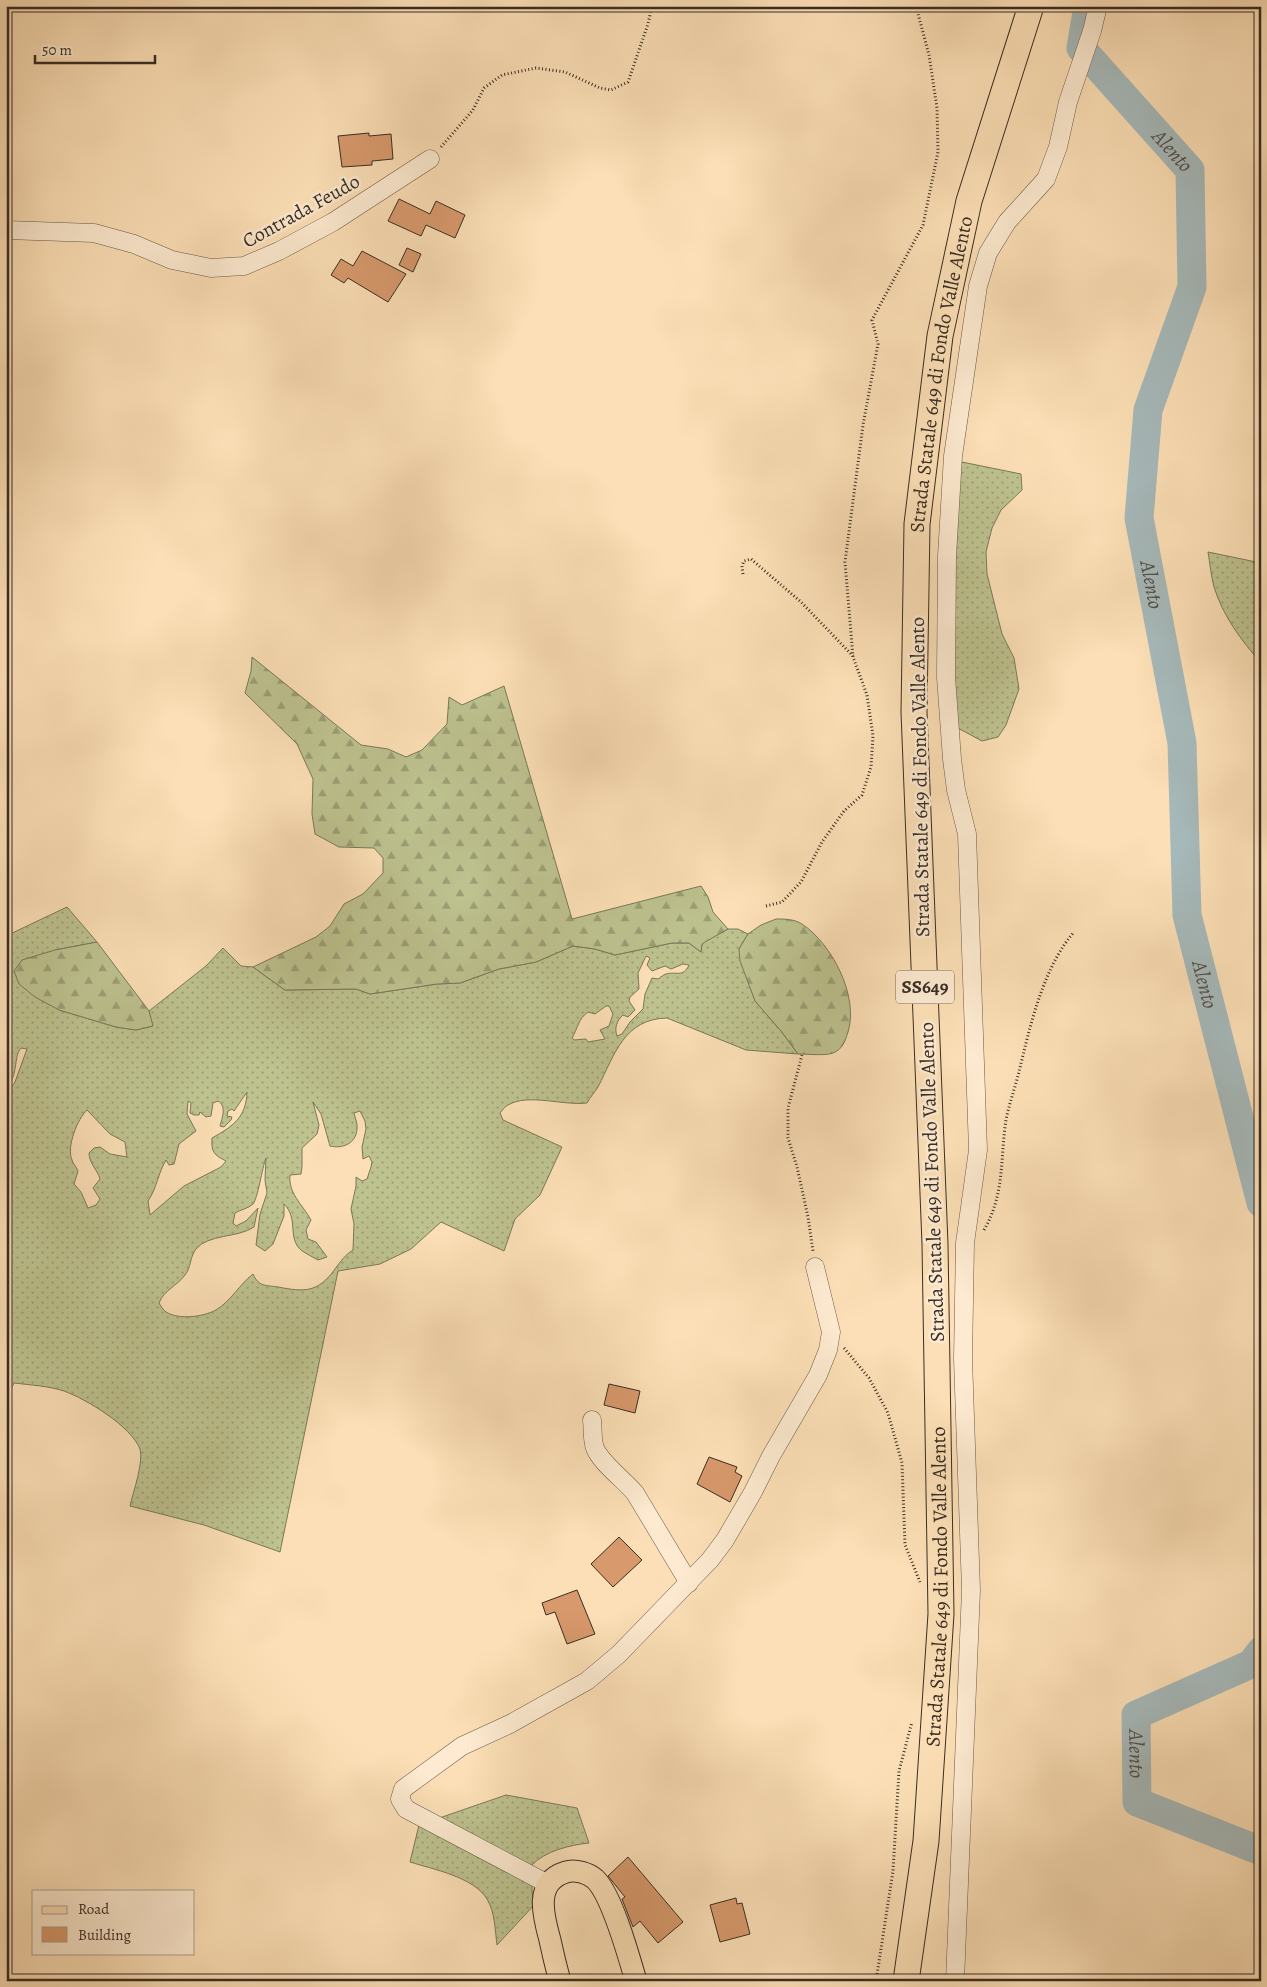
<svg xmlns="http://www.w3.org/2000/svg" width="1267" height="1987" font-family="Alegreya,serif">
	<defs>
		<pattern id="grass-dots" width="8" height="8" patternUnits="userSpaceOnUse" patternTransform="scale(1.25)"><rect width="8" height="8" fill="#bdc28f"/><path d="M2 2h.1M6 6h.1" fill="none" stroke="#9b9e75" stroke-width="1.8" stroke-linecap="round"/></pattern>
		<pattern id="forest-firs" width="22" height="20" patternUnits="userSpaceOnUse" patternTransform="scale(1.25)"><rect width="22" height="20" fill="#bdc28f"/><path d="M5 1l3.5 6h-7zM16 11l3.5 6h-7z" fill="#9b9e75"/></pattern>
	</defs>
	<rect width="100%" height="100%" fill="#fcdfb6"/>
	<filter id="stains"><feTurbulence type="fractalNoise" baseFrequency=".004" numOctaves="4"/><feColorMatrix values="0 0 0 0 .2 0 0 0 0 .09 0 0 0 0 .02 0 0 0 .5 -.17"/></filter>
	<radialGradient id="worn" r=".72"><stop offset=".6" stop-color="#630" stop-opacity="0"/><stop offset="1" stop-color="#630" stop-opacity=".3"/></radialGradient>
	<g fill="url(#grass-dots)" stroke="#7a785a" fill-rule="evenodd">
		<polygon points="957,461 1021,474 1022,490 1001,510 992,528 986,552 987,574 1002,634 1014,658 1019,689 1006,725 998,737 982,741 956,727 950,605"/>
		<path d="M1208 552 1261 563V663C1241 640 1223 616 1214 587 1211 576 1210 563 1208 552Z"/>
		<path d="M67 907 97 942 55 950 59 1010 116 1027 136 1030 152 1026 149 1011 206 966 223 948 241 966 253 967 285 990 356 989 370 994 437 984 460 983 499 969 536 962 573 946 595 949 615 955 672 943H689L701 952 702 944 705 941 728 929H738L748 934 739 949 755 1001 781 1031 798 1054 746 1050 667 1018C624 1019 615 1054 598 1087 595 1092 590 1097 587 1103 564 1106 528 1093 508 1105 505 1106 502 1111 500 1113L503 1120 562 1147 540 1195 515 1219 504 1251 441 1222 411 1249 380 1264 338 1271 280 1552 204 1525 130 1506C133 1493 144 1461 140 1449 131 1426 86 1399 64 1391 49 1386 30 1385 14 1383L6 1399V1096L15 1082 27 1049 21 1048C13 1057 19 1076 6 1088V936ZM646 956 650 958 647 965 652 971 665 966 671 969 683 964 689 965C683 978 676 971 666 974 663 975 661 977 658 979L652 978 645 994 643 1009 630 1022 622 1034 617 1036C614 1028 617 1020 623 1015L628 1017 635 1010 629 1001 630 997 639 989 638 973ZM606 1006H609L613 1014 609 1026 600 1030 605 1039 588 1042 586 1039 574 1040 572 1038C578 1028 578 1019 588 1012L595 1014ZM247 1092C246 1118 233 1126 212 1138 211 1152 214 1155 226 1161L221 1167 184 1186 150 1215 148 1201C157 1188 158 1173 166 1160L169 1165 174 1164 179 1144 196 1131 187 1114 188 1101 191 1103 190 1113 194 1115H199L200 1112 206 1117 211 1116 213 1103 218 1101C227 1106 222 1118 220 1126L224 1127 231 1120 232 1117 227 1116 228 1111 232 1109 234 1111ZM313 1102 321 1114 330 1146C342 1149 356 1144 357 1129 358 1124 355 1118 354 1113L360 1111 365 1121 366 1129 362 1147 363 1159 369 1156 372 1162 371 1167 367 1179 362 1181 356 1177V1186L351 1209 354 1224 353 1250C345 1255 341 1261 335 1269 318 1293 304 1292 278 1287 265 1285 259 1287 253 1274 239 1285 231 1301 216 1310 203 1317 179 1320 166 1312 163 1310 161 1306 159 1303 164 1290 177 1286 185 1275 191 1268 190 1256 196 1249 208 1234 238 1238 254 1227L258 1208 246 1221 236 1226 233 1223 235 1213C240 1210 249 1208 253 1204 258 1198 262 1168 266 1158L265 1180 267 1193 260 1214 256 1245 265 1251 273 1244 284 1216V1204C299 1219 287 1238 301 1250 306 1254 313 1257 318 1260L327 1257 316 1242 308 1239 306 1230 311 1220C302 1204 288 1193 290 1175L301 1174 302 1166V1148L317 1134 319 1125ZM87 1110 110 1134 125 1142 127 1157 110 1154 100 1147 94 1148 89 1153C89 1163 97 1169 100 1179L93 1188 100 1199 96 1205 88 1208 81 1192 74 1184 78 1171C76 1166 73 1164 72 1160 66 1147 78 1118 87 1110Z"/>
		<path d="M506 1795 577 1808 589 1843C570 1845 545 1851 532 1865V1891L534 1905 497 1945C495 1930 495 1912 487 1899 474 1877 432 1869 410 1862L419 1825Z"/>
	</g>
	<g fill="url(#forest-firs)" stroke="#7a785a">
		<polygon points="252,657 361,745 388,749 406,757 422,750 447,724 449,697 462,705 504,686 572,919 701,886 708,897 713,912 728,929 705,942 702,944 701,952 689,943 672,943 615,955 595,949 573,946 536,962 499,969 460,983 437,984 370,994 356,989 285,990 253,967 316,937 330,926 344,904 363,894 383,873 383,858 374,848 339,847 315,834 312,814 313,779 297,744 245,693 251,671"/>
		<path d="M776 919C785 919 794 919 802 924 832 944 859 996 848 1032 845 1041 843 1049 833 1053 826 1056 807 1054 798 1054L781 1031 755 1001 740 961 739 949 748 934 761 925Z"/>
		<polygon points="97,942 149,1011 153,1026 136,1030 116,1027 59,1010 35,997 19,984 14,971 22,960 55,950"/>
	</g>
	<g fill="none" stroke-linecap="round" stroke-linejoin="round">
		<g stroke="#a6b9ba" stroke-width="29">
			<path id="s1" d="M1088 6 1081 48 1190 170 1192 287 1148 410 1139 518 1182 743 1187 915 1261 1203"/>
			<path id="s2" d="M1261 1651 1251 1664 1136 1715 1137 1802 1261 1851"/>
		</g>
	</g>
	<g fill="#d8996c" stroke="#382d25">
		<polygon points="369,133 369,136 391,134 393,159 372,161 372,165 342,167 338,136"/>
		<polygon points="399,199 430,214 436,201 465,215 455,238 426,225 421,236 388,221"/>
		<polygon points="407,248 421,254 413,272 399,265"/>
		<polygon points="362,251 406,274 388,302 348,278 344,283 331,275 341,259 353,266"/>
		<polygon points="609,1384 640,1391 635,1413 604,1405"/>
		<polygon points="709,1457 737,1467 735,1472 742,1476 730,1502 697,1484"/>
		<polygon points="619,1537 642,1560 613,1587 591,1564"/>
		<polygon points="577,1590 595,1634 567,1644 555,1612 546,1615 542,1603"/>
		<polygon points="628,1857 683,1922 658,1943 640,1921 633,1927 622,1899 625,1897 608,1876"/>
		<polygon points="736,1898 737,1904 742,1903 750,1934 720,1942 710,1905"/>
	</g>
	<g fill="none" stroke-linecap="round" stroke-linejoin="round">
		<g stroke="#695a49" stroke-width="19">
			<g id="minor">
				<polyline points="6,230 94,233 134,244 172,260 211,268 244,266 279,251 333,222 430,159"/>
				<path d="M592 1420C593 1429 592 1441 595 1448 600 1462 625 1481 635 1493L689 1583"/>
				<polyline points="548,1884 406,1809 400,1799 403,1789 462,1746 510,1724 587,1681 619,1654 710,1560 725,1540 753,1492 771,1456 818,1375 828,1350 831,1332 815,1267"/>
				<polyline points="955,1981 971,1590 963,1359 965,1243 978,1150 967,834 956,790 952,759 946,677 947,556 953,456 978,286 988,253 1007,222 1046,179 1058,147 1068,102 1092,31 1098,6"/>
			</g>
		</g>
		<g stroke="#382d25" stroke-width="23">
			<path id="major" d="M560 1981C556 1967 553 1954 550 1940 543 1915 534 1882 566 1872 575 1869 588 1873 595 1879 612 1895 629 1957 636 1981"/>
		</g>
		<g stroke="#382d25" stroke-width="27">
			<g id="highway">
				<path id="s3" d="M906 1981 926 1841 941 1614 935 1244 914 712 917 524 940 336 969 201 1031 6"/>
			</g>
		</g>
		<g stroke="#382d25" stroke-width="3" stroke-dasharray="1 2.5" stroke-linecap="butt">
			<polyline points="441,147 473,110 484,88 502,75 536,68 565,72 600,88 611,90 628,82 648,24 652,6"/>
			<polyline points="743,574 742,566 744,561 751,559 801,602 853,656"/>
			<polyline points="766,906 782,902 801,882 822,842 844,811 862,795 871,767 873,736 867,695 853,657 845,562 863,425 878,344 872,320 923,225 938,152 937,108 929,55 916,6"/>
			<polyline points="802,1055 788,1108 788,1138 797,1167 808,1217 813,1251"/>
			<path d="M984 1230C1005 1194 1000 1159 1006 1120 1009 1104 1015 1088 1019 1072 1030 1026 1043 968 1074 932"/>
			<polyline points="844,1348 869,1378 888,1413 902,1463 905,1545 920,1582"/>
			<polyline points="876,1981 893,1871 899,1771 912,1722"/>
		</g>
		<use href="#minor" stroke="#fdead0" stroke-width="18"/>
		<use href="#major" stroke="#fcdfb6" stroke-width="21"/>
		<use href="#highway" stroke="#fcdfb6" stroke-width="25"/>
	</g>
	<g text-anchor="middle" dominant-baseline="central" stroke-width="5" stroke-linejoin="round" paint-order="stroke">
		<rect fill="#fdead0" stroke="#736658" stroke-width="1" x="896" y="970.5" width="58" height="33" rx="4"/>
		<g font-size="19" font-weight="bold" fill="#382d25">
			<text x="925" y="987">SS649</text>
		</g>
		<g font-size="20" fill="#382d25" stroke="#fdead0">
			<text transform="translate(301 211) rotate(-29)">Contrada Feudo</text>
			<text stroke="none"><textPath href="#s3" startOffset="1611">Strada Statale 649 di Fondo Valle Alento</textPath></text>
			<text transform="translate(920 777) rotate(-91)">Strada Statale 649 di Fondo Valle Alento</text>
			<text transform="translate(932 1182) rotate(-92)">Strada Statale 649 di Fondo Valle Alento</text>
			<text stroke="none"><textPath href="#s3" startOffset="396">Strada Statale 649 di Fondo Valle Alento</textPath></text>
		</g>
		<g font-size="21" font-style="italic" fill="#54504a" stroke="#fdead0">
			<text stroke="none"><textPath href="#s1" startOffset="180">Alento</textPath></text>
			<text stroke="none"><textPath href="#s1" startOffset="630">Alento</textPath></text>
			<text stroke="none"><textPath href="#s1" startOffset="1035">Alento</textPath></text>
			<text stroke="none"><textPath href="#s2" startOffset="181">Alento</textPath></text>
		</g>
	</g>
	<rect width="1267" height="1987" fill="none" stroke="#fcdfb6" stroke-width="25"/>
	<rect x="8" y="8" width="1252" height="1972" fill="none" stroke="#382d25" stroke-width="2.5"/>
	<rect x="12" y="12" width="1242" height="1962" fill="none" stroke="#382d25"/>
	<rect x="32" y="1890" width="162" height="65" fill="#fdead0" stroke="#ae9e8c"/>
	<rect x="42" y="1906" width="25" height="8" fill="#fcdfb6" stroke="#ae9e8c"/>
	<text x="78" y="1914" font-size="15" fill="#382d25">Road</text>
	<rect x="42" y="1927" width="25" height="15" fill="#d8996c" stroke="#ae9e8c"/>
	<text x="78" y="1940" font-size="15" fill="#382d25">Building</text>
	<path d="M35 55v8h120v-8" fill="none" stroke="#382d25" stroke-width="2.5"/>
	<text x="42" y="55" font-size="15" fill="#382d25" stroke="#fdead0" stroke-width="4" paint-order="stroke">50 m</text>
	<rect width="100%" height="100%" filter="url(#stains)"/>
	<rect width="100%" height="100%" fill="url(#worn)"/>
</svg>
